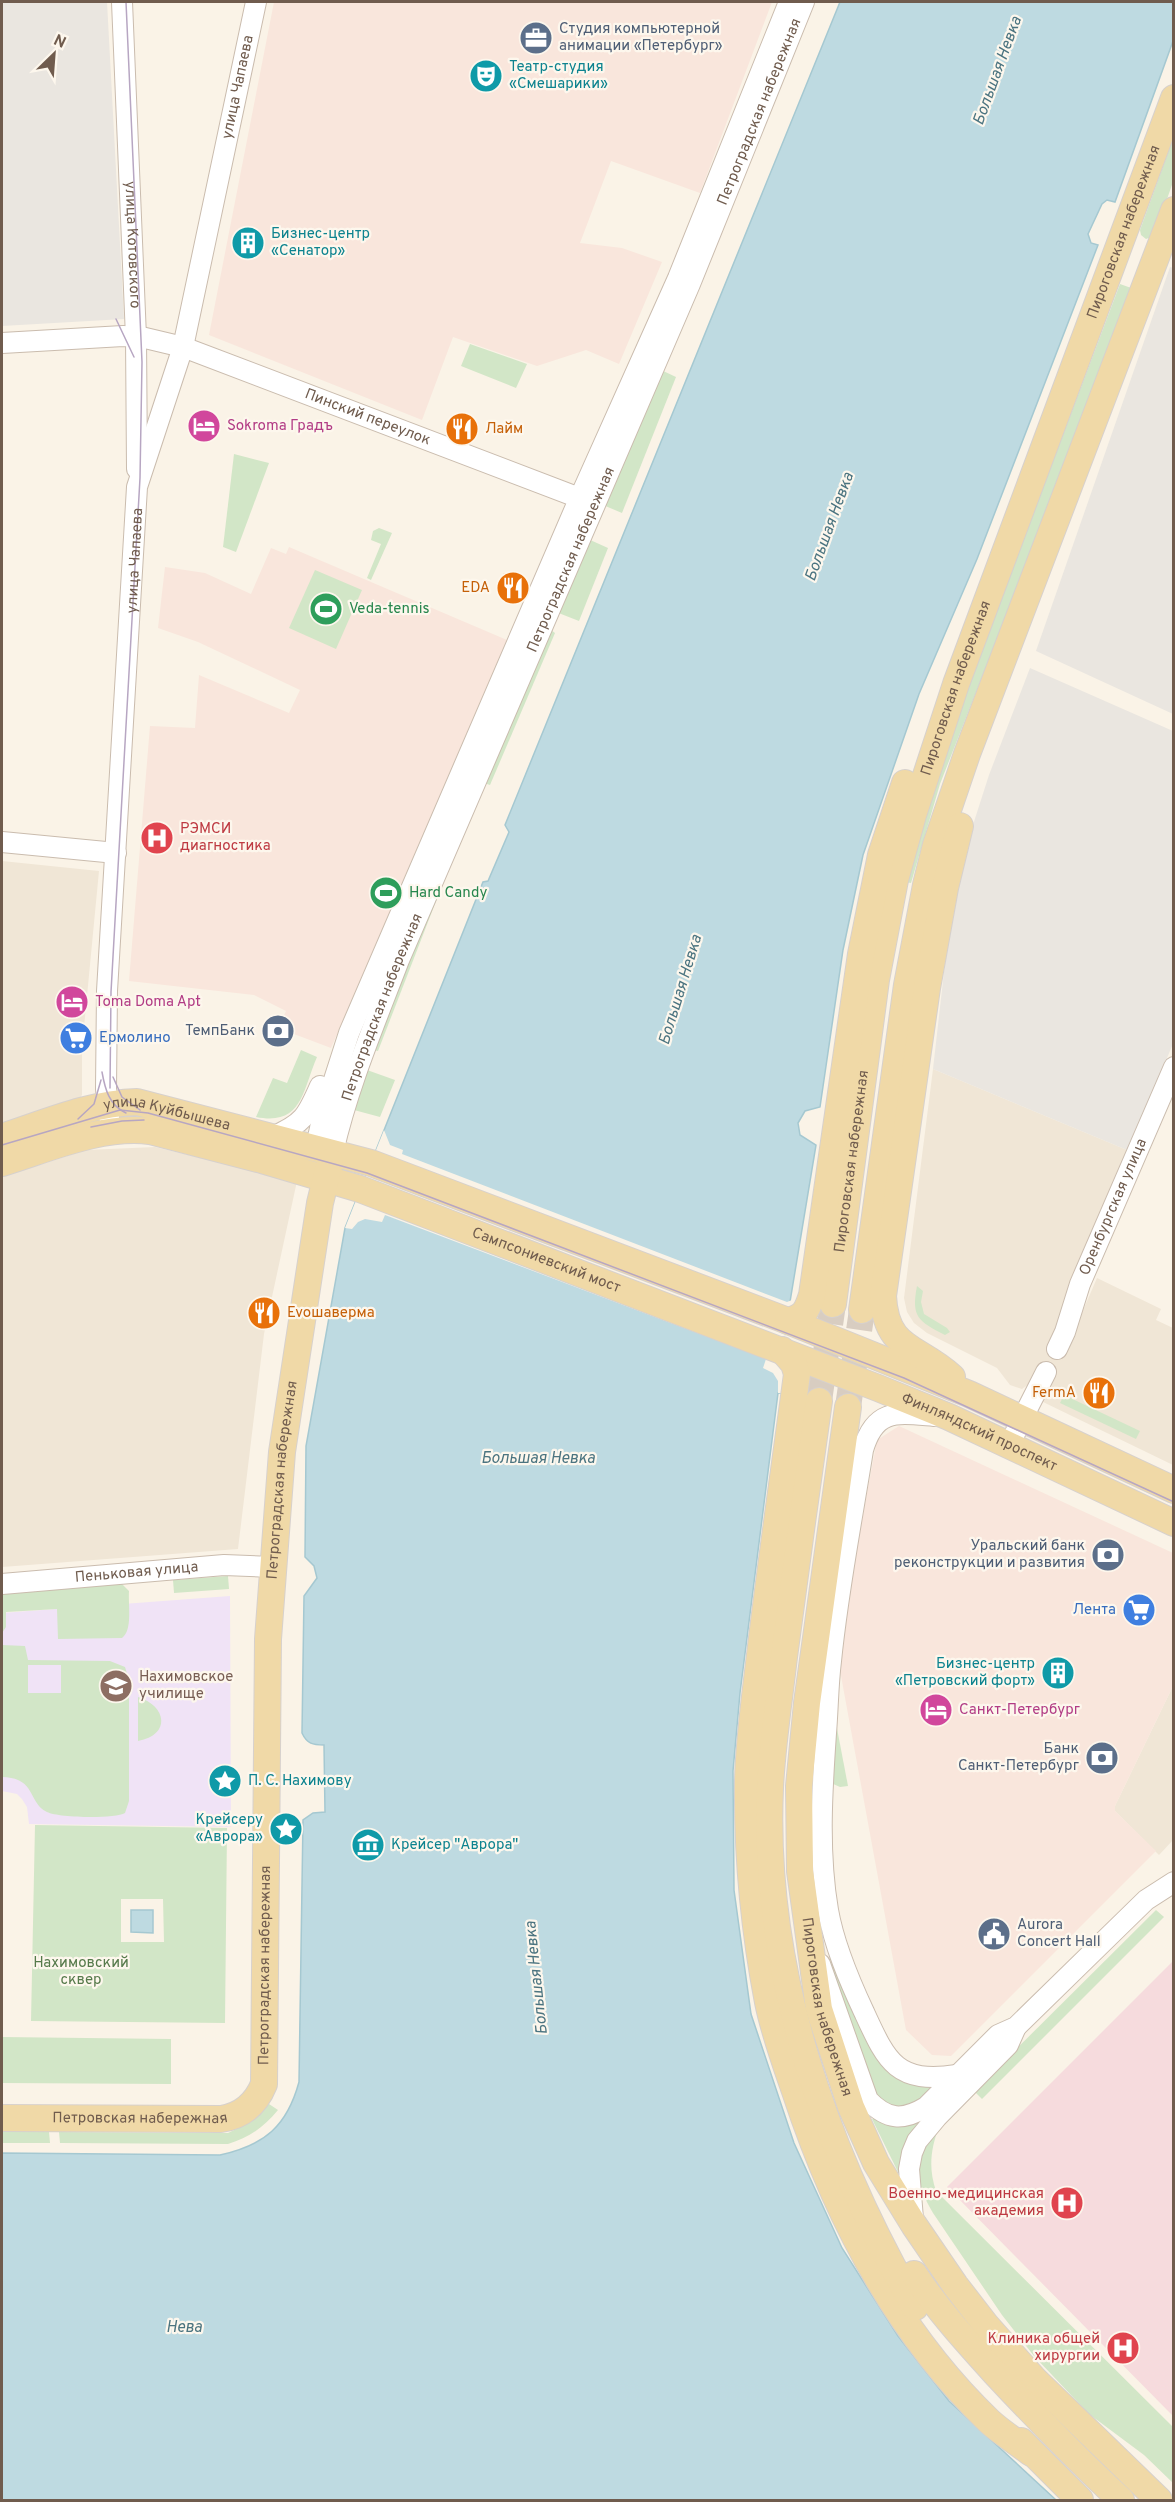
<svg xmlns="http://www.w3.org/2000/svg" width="1175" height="2502" font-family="Overpass,sans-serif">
	<rect width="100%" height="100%" fill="#faf3e7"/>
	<g fill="#f0e6d6">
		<polygon points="2,861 99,871 82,1048 82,1095 74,1106 2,1128"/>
		<polygon points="933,1069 1127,1150 1065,1310 1065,1352 1097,1278 1161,1309 1156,1320 1173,1328 1173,1465 1041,1401 1040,1376 1022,1389 1010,1385 997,1368 927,1333 914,1323 907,1312 904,1298"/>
		<polygon points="155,1147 297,1181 264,1334 238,1549 2,1567 2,1177 86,1150"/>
		<polygon points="1173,1686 1173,1840 1159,1855 1115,1811 1115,1806"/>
	</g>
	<g fill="#f9e6dc">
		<polygon points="274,2 772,2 700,193 611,161 580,243 622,248 662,262 619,364 586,350 537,366 453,337 422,420 209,335"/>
		<polygon points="289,547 507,640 331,1048 278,1028 286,1011 254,995 129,981 150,726 195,728 199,675 289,713 300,690 198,642 158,628 165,567 205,573 251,594 271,548 286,554"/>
		<polygon points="899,1426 1173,1553 1173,1686 1115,1806 1115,1811 1156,1851 951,2056 932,2055 906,2030 837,1654 877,1440"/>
	</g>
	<g fill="#eae6e0">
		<polygon points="2,2 107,2 124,319 2,326"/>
		<polygon points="1170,267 1174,268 1173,714 1036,651"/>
		<polygon points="1030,668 1173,731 1173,1044 1127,1150 933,1069 954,884 989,775"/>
	</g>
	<polygon fill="#f0e3f6" points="230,1596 231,1827 29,1824 27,1807 22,1799 17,1794 2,1791 2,1613"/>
	<polygon fill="#f6dbdd" points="1173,1961 1173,2416 947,2187"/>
	<g fill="#d2e6c7" fill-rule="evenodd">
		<polygon points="1173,139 1173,182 1154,236 1146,239 1141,235 1140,230"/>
		<polygon points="1120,284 1134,289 940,784 911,883 905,882 933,779"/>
		<polygon points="470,344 527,364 516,388 461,366"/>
		<polygon points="659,369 676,377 622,513 603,505"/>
		<polygon points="234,454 269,463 236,552 223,547"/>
		<polygon points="379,528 392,533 371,580 367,578 381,544 371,540 373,531"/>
		<polygon points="588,539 608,548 579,621 556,612"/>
		<polygon points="315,570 362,590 336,649 289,628"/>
		<polygon points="551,630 555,633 490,785 484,783"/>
		<polygon points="440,878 445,878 378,1051 373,1050"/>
		<path d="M301 1050 317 1057C302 1092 302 1126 256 1117L273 1078 287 1083Z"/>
		<polygon points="367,1070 395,1080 380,1117 354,1110"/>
		<path d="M917 1286 923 1291 921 1302 924 1314 947 1328 950 1332 945 1335C918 1321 911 1317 917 1286Z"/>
		<polygon points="1064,1395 1140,1431 1136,1439 1060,1403"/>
		<polygon points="228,1576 229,1589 174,1593 173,1580"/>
		<path d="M122 1584 129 1591C128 1605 133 1630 122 1638L58 1639 57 1609 6 1612V1627L2 1633V1593Z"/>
		<path d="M2 1645 25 1646 28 1660 110 1661 125 1667 129 1680V1801L125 1813C115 1819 59 1818 47 1812 27 1802 37 1778 2 1777ZM28 1665H61V1693H28Z"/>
		<path d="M138 1697C167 1706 171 1735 138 1741Z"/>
		<polygon points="835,1718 848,1786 840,1787 831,1783"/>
		<path d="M35 1825 227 1828 225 2023 31 2021ZM121 1899H163L164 1942H121Z"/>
		<polygon points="817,1872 877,2054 936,2086 909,2109 881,2104 854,2046 817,1912 813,1873"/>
		<polygon points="1156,1910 1164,1917 982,2099 974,2091"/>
		<polygon points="2,2037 171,2039 171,2084 2,2083"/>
		<path d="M269 2104 278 2110C264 2127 249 2138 228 2144L60 2143 59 2132 228 2133 251 2122Z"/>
		<polygon points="929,2113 900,2174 899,2174 872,2119"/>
		<path d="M939 2126C931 2149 928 2167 936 2191L1173 2427V2483L1144 2455 1089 2414 1034 2356 1002 2315 933 2213C912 2178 914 2157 939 2126Z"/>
		<polygon points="2,2131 49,2132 50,2143 2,2143"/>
	</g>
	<g fill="#bedae1" stroke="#a5c8d1" stroke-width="1.5">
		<path d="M840 2H1173V41L1115 202 1107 200 1102 204 1088 234 1091 243 1098 245 977 559 919 694 863 855 843 950 820 1107 805 1111 798 1123 800 1135 816 1145 782 1350 785 1393H778L740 1693 733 1771 734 1890 751 2014 794 2143 842 2248 898 2336 949 2401 1056 2500H2V2153L220 2155C265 2145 287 2126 299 2082L303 1820 313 1813 325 1812 324 1745C313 1745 307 1744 302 1733L304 1596 317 1578 314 1566 305 1557 306 1446 345 1228 483 882 488 881 509 832 505 825Z"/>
		<polygon points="131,1910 153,1910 153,1933 131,1932"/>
	</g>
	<polygon fill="#faf3e7" points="384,1130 390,1145 403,1150 402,1154 787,1302 792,1300 782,1350 786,1378 785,1393 778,1393 778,1381 773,1373 763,1368 766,1359 385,1215 382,1222 365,1219 358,1222 352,1229 345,1228"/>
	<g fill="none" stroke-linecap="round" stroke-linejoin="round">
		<g stroke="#d8cdc1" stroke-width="26" stroke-dasharray="26 13" stroke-linecap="butt">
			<polyline points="819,1401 833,1304"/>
			<polyline points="848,1407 862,1310"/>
		</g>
		<g stroke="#cabcae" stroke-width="22">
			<g id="minor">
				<path id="s1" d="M122 2 136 337 137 469"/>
				<path id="s2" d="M2 343 123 336 141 337 183 347 590 502"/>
				<polyline points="2,842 116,853"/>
				<path id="s3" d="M109 1117 106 1089 107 991 137 487 183 347 256 2"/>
				<path d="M272 1137C303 1124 307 1116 320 1086"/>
				<polyline points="316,1147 323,1114 349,1033 580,497 678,278 789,2"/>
				<path id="s4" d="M333 1152C348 1086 375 1023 399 960L690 284 804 2"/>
				<path id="s5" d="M1057 1349 1065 1332 1080 1284 1174 1067"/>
				<path d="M934 1416C897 1413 875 1408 863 1450 852 1520 838 1590 831 1661 828 1685 828 1709 826 1733 822 1791 818 1852 828 1910 834 1945 849 1980 864 2012 887 2062 896 2084 957 2075"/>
				<polyline points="1009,1445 1046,1372"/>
				<path id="s6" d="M2 1584 224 1565 272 1567"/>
				<path d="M820 1964 868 2100C887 2120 903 2121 926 2107L998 2035 1016 2027 1146 1900 1174 1882"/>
				<polyline points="913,2219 909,2169 912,2153 917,2141 937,2117 1008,2045 1016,2027"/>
			</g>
		</g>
		<g stroke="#d7d1cd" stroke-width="28">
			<g id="major">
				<path id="s7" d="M2 1137C45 1123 91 1103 137 1102L371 1163 788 1321 969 1394 1174 1490"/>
				<path id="s8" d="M2 1163C48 1149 101 1125 150 1131L262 1160 360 1189 878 1388 949 1417 1174 1523"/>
				<path id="s9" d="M833 1304 876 980 895 880 913 815 956 684 1174 98"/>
				<polyline points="862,1310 907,985 926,885 936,845 967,754 1174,210"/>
				<path d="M788 1321C804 1317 807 1311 812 1295L861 954 881 855 905 783"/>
				<path d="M782 1350 794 1364 797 1374C785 1465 772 1555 761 1646 756 1691 749 1736 748 1780 747 1854 754 1929 768 2002 774 2032 785 2062 795 2091 835 2213 895 2331 989 2421 1002 2433 1017 2442 1031 2453"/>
				<path d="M952 1377C917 1345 886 1351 883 1296L927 988 945 888 960 826"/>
				<path d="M819 1401C807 1486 795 1572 784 1657 779 1701 772 1745 770 1788 762 1970 825 2151 915 2307"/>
				<path id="s10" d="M848 1407 807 1703 799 1786 800 1871 819 2009 851 2107 876 2163 914 2225 955 2285 986 2325 1034 2379 1159 2500"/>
				<path id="s11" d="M2 2118 221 2119C242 2116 256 2104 264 2084L268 1639 282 1452 320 1203 330 1162"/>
				<path d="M914 2274C938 2310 966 2341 995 2373 1036 2417 1077 2459 1121 2500"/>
				<polyline points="1021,2441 1080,2500"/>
			</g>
		</g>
		<use href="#minor" stroke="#fff" stroke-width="20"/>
		<use href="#major" stroke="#f0d9a7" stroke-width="26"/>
		<g stroke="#b7a6c2" stroke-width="1.5">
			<polyline points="116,319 134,357"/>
			<path d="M102 1072C105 1089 109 1105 126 1113"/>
			<polyline points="113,1077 122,1097 140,1110"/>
			<path id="s12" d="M110 1088 111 992 140 478 142 362 126 2"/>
			<polyline points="78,1119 94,1104 101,1080"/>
			<polyline points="91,1127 122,1121 144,1120"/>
			<polyline points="2,1145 120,1110 148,1113 367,1173 904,1378 1174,1502"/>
		</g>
	</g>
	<defs>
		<g id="office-disc" transform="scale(1.725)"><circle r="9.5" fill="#5c6f8a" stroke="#fdf7ed"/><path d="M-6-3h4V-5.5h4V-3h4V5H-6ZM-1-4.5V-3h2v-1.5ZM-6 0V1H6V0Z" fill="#fff"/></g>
		<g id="theatre-disc" transform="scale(1.725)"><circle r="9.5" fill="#0f9aa8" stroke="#fdf7ed"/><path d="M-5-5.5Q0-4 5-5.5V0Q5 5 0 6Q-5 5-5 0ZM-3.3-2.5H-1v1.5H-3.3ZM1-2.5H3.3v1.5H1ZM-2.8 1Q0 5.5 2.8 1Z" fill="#fff"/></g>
		<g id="building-disc" transform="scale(1.725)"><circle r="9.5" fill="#0f9aa8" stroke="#fdf7ed"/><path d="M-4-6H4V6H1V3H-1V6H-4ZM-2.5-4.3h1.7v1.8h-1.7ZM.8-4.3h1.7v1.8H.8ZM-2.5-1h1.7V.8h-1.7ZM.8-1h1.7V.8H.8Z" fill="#fff"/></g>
		<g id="hotel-disc" transform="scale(1.725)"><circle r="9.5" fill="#d1479c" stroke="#fdf7ed"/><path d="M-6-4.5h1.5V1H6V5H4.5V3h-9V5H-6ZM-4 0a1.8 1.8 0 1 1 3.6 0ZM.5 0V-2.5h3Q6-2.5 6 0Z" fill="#fff"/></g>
		<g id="restaurant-disc" transform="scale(1.725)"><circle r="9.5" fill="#e8710a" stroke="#fdf7ed"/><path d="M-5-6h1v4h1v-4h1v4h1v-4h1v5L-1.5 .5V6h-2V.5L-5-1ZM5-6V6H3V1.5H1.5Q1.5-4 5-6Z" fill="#fff"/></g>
		<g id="stadium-disc" transform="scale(1.725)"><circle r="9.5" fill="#2e9e5b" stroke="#fdf7ed"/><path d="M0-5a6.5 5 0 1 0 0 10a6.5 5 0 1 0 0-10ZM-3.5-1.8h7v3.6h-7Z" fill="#fff"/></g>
		<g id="hospital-disc" transform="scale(1.725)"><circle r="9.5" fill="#e0444e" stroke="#fdf7ed"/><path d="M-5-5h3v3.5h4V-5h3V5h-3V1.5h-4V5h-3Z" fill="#fff"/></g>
		<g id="bank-disc" transform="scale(1.725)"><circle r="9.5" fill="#5c6f8a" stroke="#fdf7ed"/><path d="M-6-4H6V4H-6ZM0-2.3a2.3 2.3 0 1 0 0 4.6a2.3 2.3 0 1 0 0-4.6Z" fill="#fff"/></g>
		<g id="supermarket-disc" transform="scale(1.725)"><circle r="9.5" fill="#3f7fe0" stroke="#fdf7ed"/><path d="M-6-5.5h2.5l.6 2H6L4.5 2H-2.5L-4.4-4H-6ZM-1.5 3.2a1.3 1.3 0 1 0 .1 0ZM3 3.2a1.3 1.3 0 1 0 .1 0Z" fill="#fff"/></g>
		<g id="university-disc" transform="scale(1.725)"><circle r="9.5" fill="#8d6e63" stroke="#fdf7ed"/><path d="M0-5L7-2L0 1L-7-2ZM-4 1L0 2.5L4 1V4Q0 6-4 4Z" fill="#fff"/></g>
		<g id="sight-disc" transform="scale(1.725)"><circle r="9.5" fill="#0f9aa8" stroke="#fdf7ed"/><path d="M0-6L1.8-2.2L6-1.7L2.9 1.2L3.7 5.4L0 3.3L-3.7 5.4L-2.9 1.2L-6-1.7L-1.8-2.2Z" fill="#fff"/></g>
		<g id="museum-disc" transform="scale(1.725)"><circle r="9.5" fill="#0f9aa8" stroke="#fdf7ed"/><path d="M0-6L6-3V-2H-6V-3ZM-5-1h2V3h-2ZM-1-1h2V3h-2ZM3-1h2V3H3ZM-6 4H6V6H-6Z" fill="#fff"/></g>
		<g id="civic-disc" transform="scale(1.725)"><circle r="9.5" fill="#5c6f8a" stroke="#fdf7ed"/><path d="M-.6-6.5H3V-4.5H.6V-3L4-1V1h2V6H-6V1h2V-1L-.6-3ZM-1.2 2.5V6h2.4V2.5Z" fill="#fff"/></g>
	</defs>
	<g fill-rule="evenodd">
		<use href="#office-disc" x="536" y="38"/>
		<use href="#theatre-disc" x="486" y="76"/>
		<use href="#building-disc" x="248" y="243"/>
		<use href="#hotel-disc" x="204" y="426"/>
		<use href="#restaurant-disc" x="462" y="429"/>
		<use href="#restaurant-disc" x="513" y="588"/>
		<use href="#stadium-disc" x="326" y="609"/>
		<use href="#hospital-disc" x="157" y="838"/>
		<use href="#stadium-disc" x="386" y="893"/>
		<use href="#hotel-disc" x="72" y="1002"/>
		<use href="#bank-disc" x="278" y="1031"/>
		<use href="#supermarket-disc" x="76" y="1038"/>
		<use href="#restaurant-disc" x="264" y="1313"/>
		<use href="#restaurant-disc" x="1099" y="1393"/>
		<use href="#bank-disc" x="1108" y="1555"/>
		<use href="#supermarket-disc" x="1139" y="1610"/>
		<use href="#building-disc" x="1058" y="1673"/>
		<use href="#university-disc" x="116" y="1686"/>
		<use href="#hotel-disc" x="936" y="1710"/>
		<use href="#bank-disc" x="1102" y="1758"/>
		<use href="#sight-disc" x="225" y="1781"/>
		<use href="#sight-disc" x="286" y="1829"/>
		<use href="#museum-disc" x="368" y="1845"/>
		<use href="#civic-disc" x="994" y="1934"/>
		<use href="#hospital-disc" x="1067" y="2203"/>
		<use href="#hospital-disc" x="1123" y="2348"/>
	</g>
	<g text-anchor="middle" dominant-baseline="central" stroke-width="4.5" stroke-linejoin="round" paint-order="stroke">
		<g font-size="15" fill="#4e5e75" stroke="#fdf7ed" text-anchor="end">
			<text x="559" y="29" text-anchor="start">Студия компьютерной<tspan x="559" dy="17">анимации «Петербург»</tspan></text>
			<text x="255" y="1031">ТемпБанк</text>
			<text x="1085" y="1546">Уральский банк<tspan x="1085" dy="17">реконструкции и развития</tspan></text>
			<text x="1079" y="1749">Банк<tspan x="1079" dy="17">Санкт-Петербург</tspan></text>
			<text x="1017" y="1925" text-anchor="start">Aurora<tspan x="1017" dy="17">Concert Hall</tspan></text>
		</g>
		<g font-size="15" fill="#0d838f" stroke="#fdf7ed" text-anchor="start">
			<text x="509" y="67">Театр-студия<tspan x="509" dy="17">«Смешарики»</tspan></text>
			<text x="271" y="234">Бизнес-центр<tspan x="271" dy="17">«Сенатор»</tspan></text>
			<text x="1035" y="1664" text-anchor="end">Бизнес-центр<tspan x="1035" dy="17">«Петровский форт»</tspan></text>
			<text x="248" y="1781">П. С. Нахимову</text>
			<text x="263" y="1820" text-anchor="end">Крейсеру<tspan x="263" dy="17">«Аврора»</tspan></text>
			<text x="391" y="1845">Крейсер "Аврора"</text>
		</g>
		<g font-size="15" fill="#705c4e" stroke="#fdf7ed">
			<text stroke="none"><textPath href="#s3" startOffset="1044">улица Чапаева</textPath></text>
			<text stroke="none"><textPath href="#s4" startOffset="1125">Петроградская набережная</textPath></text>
			<text stroke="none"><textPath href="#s9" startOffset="1116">Пироговская набережная</textPath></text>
			<text stroke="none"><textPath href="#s1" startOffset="243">улица Котовского</textPath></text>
			<text stroke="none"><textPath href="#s2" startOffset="380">Пинский переулок</textPath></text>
			<text stroke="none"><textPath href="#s12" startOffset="528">улица Чапаева</textPath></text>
			<text stroke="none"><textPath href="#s4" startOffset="639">Петроградская набережная</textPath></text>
			<text stroke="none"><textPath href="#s9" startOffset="630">Пироговская набережная</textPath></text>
			<text stroke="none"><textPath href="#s4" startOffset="153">Петроградская набережная</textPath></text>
			<text stroke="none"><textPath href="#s7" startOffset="171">улица Куйбышева</textPath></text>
			<text stroke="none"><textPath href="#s9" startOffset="144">Пироговская набережная</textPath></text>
			<text stroke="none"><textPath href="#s5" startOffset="153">Оренбургская улица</textPath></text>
			<text stroke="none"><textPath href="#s8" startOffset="570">Сампсониевский мост</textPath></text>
			<text stroke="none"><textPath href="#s8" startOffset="1036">Финляндский проспект</textPath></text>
			<text stroke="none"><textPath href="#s11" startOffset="882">Петроградская набережная</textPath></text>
			<text stroke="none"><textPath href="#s6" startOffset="135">Пеньковая улица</textPath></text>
			<text stroke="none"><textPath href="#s11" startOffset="396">Петроградская набережная</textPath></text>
			<text stroke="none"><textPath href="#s10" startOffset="606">Пироговская набережная</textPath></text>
			<text stroke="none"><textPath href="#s11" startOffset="138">Петровская набережная</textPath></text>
		</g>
		<g font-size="15" fill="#b23c85" stroke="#fdf7ed" text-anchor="start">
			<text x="227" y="426">Sokroma Градъ</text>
			<text x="95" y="1002">Toma Doma Apt</text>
			<text x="959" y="1710">Санкт-Петербург</text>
		</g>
		<g font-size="15" fill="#c56008" stroke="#fdf7ed" text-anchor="start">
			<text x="485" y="429">Лайм</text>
			<text x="490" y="588" text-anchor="end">EDA</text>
			<text x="287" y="1313">Evoшаверма</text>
			<text x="1076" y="1393" text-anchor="end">FermA</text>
		</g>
		<g font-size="15" fill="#27864d" stroke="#fdf7ed" text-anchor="start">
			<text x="349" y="609">Veda-tennis</text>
			<text x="409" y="893">Hard Candy</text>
		</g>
		<g font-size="15" fill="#be3a42" stroke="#fdf7ed" text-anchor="end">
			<text x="180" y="829" text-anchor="start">РЭМСИ<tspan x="180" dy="17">диагностика</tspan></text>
			<text x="1044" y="2194">Военно-медицинская<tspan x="1044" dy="17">академия</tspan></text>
			<text x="1100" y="2339">Клиника общей<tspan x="1100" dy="17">хирургии</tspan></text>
		</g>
		<g font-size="15" fill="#366cbe" stroke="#fdf7ed" text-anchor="start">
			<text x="99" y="1038">Ермолино</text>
			<text x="1116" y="1610" text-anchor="end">Лента</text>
		</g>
		<g font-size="15" fill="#785e54" stroke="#fdf7ed" text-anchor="start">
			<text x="139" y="1677">Нахимовское<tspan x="139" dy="17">училище</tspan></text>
		</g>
		<g font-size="15" fill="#567a4b" stroke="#fdf7ed">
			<text x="81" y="1963">Нахимовский<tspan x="81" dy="17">сквер</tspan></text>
		</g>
		<g font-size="16" font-style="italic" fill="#4b7480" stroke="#fdf7ed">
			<text transform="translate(998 71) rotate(-70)">Большая Невка</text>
			<text transform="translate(830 527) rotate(-70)">Большая Невка</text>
			<text transform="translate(681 990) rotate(-73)">Большая Невка</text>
			<text x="538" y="1459">Большая Невка</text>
			<text transform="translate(537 1978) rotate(-96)">Большая Невка</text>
			<text x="184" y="2328">Нева</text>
		</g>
	</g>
	<rect width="1175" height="2502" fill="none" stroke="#705c4e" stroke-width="6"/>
	<g transform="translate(54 54) rotate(25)" stroke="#fdf7ed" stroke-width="4.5" paint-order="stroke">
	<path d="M0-4.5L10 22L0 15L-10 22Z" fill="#705c4e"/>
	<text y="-9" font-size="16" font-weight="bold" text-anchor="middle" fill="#705c4e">N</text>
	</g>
</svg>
